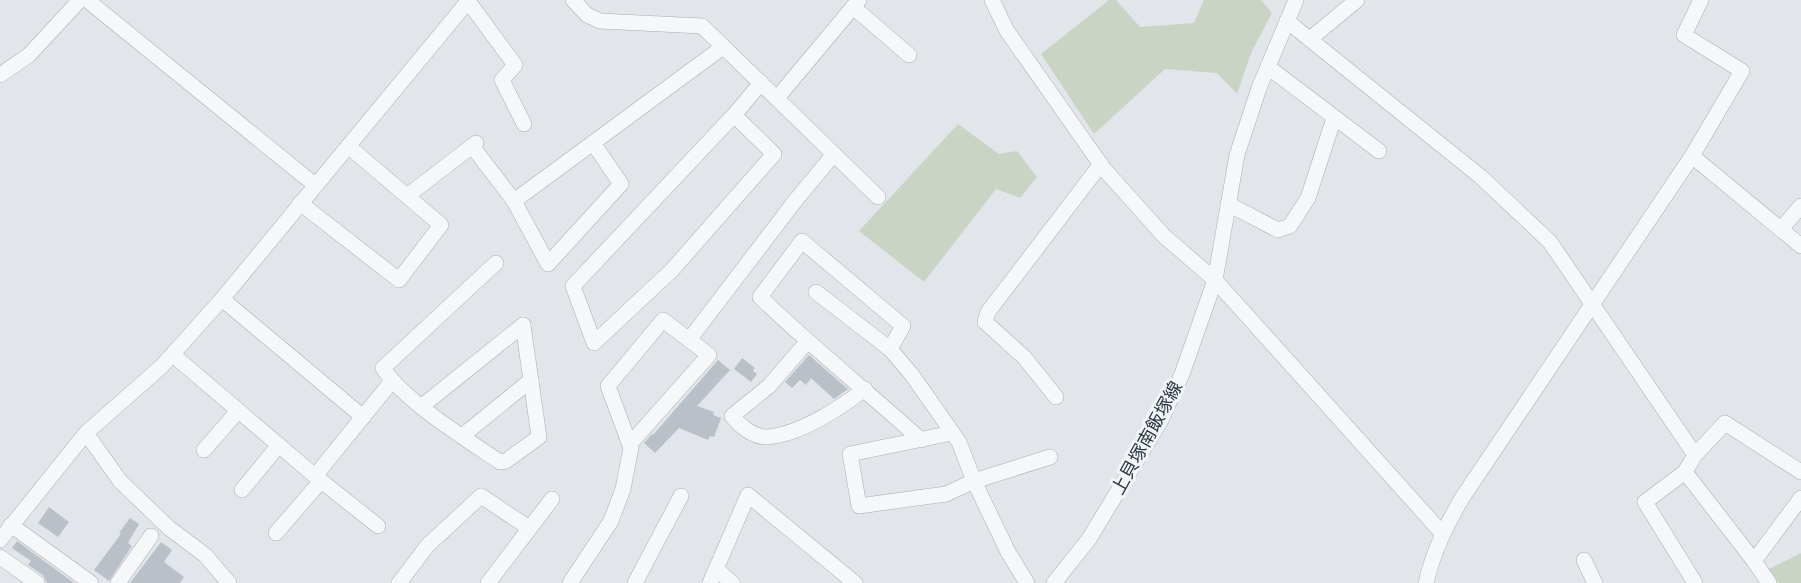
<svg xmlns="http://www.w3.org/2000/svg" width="1801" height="583" font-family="'Fira Sans Condensed','Noto Sans JP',sans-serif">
	<rect width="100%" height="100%" fill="#e2e6ea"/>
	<g fill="#cad4c4">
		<polygon points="1109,0 1116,0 1140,27 1194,23 1204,0 1261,0 1272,13 1251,53 1237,94 1217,73 1165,69 1094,134 1041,54"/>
		<polygon points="958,124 999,154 1017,151 1037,177 1020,198 996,189 924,282 859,231"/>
		<polygon points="1801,553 1801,583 1779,583 1769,569"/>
	</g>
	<g fill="#bac0c7">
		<polygon points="809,355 834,377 848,389 834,399 811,378 806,385 800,380 792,388 785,382"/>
		<polygon points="742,358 755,368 753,371 757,374 751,382 734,369"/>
		<polygon points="718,360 730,370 697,406 714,412 713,415 721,418 714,437 710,436 708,440 679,428 655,453 644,443 652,434 653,435"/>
		<polygon points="49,507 69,522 58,537 38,523"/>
		<polygon points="130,518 139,524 128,543 132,546 109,581 94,570 121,534 119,533"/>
		<polygon points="17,541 74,583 47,583 43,575 28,565 31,561 12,548"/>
		<polygon points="161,542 172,550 164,562 184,577 180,583 130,583"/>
	</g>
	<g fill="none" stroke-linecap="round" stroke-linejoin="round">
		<g stroke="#a7aeb4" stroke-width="16">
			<g id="minor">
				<polyline points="87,0 315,185"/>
				<polyline points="573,0 587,15 600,21 702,26 878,197"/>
				<polyline points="992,0 1007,31 1104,169 1164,236 1215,280 1442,533"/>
				<polyline points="468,1 515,65 502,80 524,124"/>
				<polyline points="853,7 909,55"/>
				<polyline points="1287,21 1481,177 1550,242 1695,455"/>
				<polyline points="1310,39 1357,0"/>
				<polyline points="1268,67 1379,151"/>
				<polyline points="0,75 29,55 80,0"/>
				<polyline points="777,98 859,0"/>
				<polyline points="734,115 774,154 672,270 594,343 573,286 734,115 761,83"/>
				<polyline points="472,146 514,201 548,264 621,184 593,143"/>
				<polyline points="1692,156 1801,246"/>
				<polyline points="407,196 476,143"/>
				<polyline points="514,201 723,47"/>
				<polyline points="300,203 399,280 441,225 348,146"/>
				<polyline points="1228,204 1278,230 1290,226 1308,198 1334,118"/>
				<polyline points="1781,229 1801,206"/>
				<path d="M496 263 383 368C404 401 466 439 500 462L506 461 539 437 523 325"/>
				<polyline points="816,292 890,349 912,375 959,442 974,481 1008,552 1027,583"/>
				<polyline points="222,299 363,417"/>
				<polyline points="689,340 795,201 834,154"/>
				<path d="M807 342 769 386 732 416C740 426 753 437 767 437 799 435 840 408 865 389"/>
				<path d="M890 349 903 326 802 241 760 297C812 347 868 392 921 440"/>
				<polyline points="173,355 315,476 378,526"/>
				<polyline points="1056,397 1024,357 985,322 988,312 1101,164"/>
				<polyline points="422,406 523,325"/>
				<polyline points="86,433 120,481 169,528 205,555 229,583"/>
				<polyline points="952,433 850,454 859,506 946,494 974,481 1050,457"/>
				<polyline points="462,436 531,380"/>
				<polyline points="204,450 238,411"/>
				<polyline points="1685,472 1754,561 1769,583"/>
				<polyline points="315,476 392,381"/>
				<polyline points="242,490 279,445"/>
				<polyline points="11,525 91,583"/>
				<polyline points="276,533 321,481"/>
				<polyline points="0,540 86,433 162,366 222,299 469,0"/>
				<polyline points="0,557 37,583"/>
				<polyline points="1584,560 1595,583"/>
				<polyline points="1754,561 1801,498"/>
				<polyline points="716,569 732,583"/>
				<polyline points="118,583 151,536"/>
				<polyline points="399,583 428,545 481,496 529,528"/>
				<polyline points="488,583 552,499"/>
				<polyline points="570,583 611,521 623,489 631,448 608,386 663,320 709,355 630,444"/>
				<polyline points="635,583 681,496"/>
				<polyline points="710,583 748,495 855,583"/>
				<polyline points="1054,583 1089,539 1161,420 1182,374 1215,280 1237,155 1259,88 1296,0"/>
				<path d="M1426 583C1433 552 1446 526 1462 498L1692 156 1742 71 1684 35 1701 0"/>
				<polyline points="1695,583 1645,502 1685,472 1695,455 1725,423 1801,472"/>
			</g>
		</g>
		<use href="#minor" stroke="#f5f7f8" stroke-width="15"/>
	</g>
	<g text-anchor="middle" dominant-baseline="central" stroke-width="6" stroke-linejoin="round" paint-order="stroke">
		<g font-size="18" fill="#2b3642" stroke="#f2f5f7">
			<text transform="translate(1147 438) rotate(-61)">上貝塚南飯塚線</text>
		</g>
	</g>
</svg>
